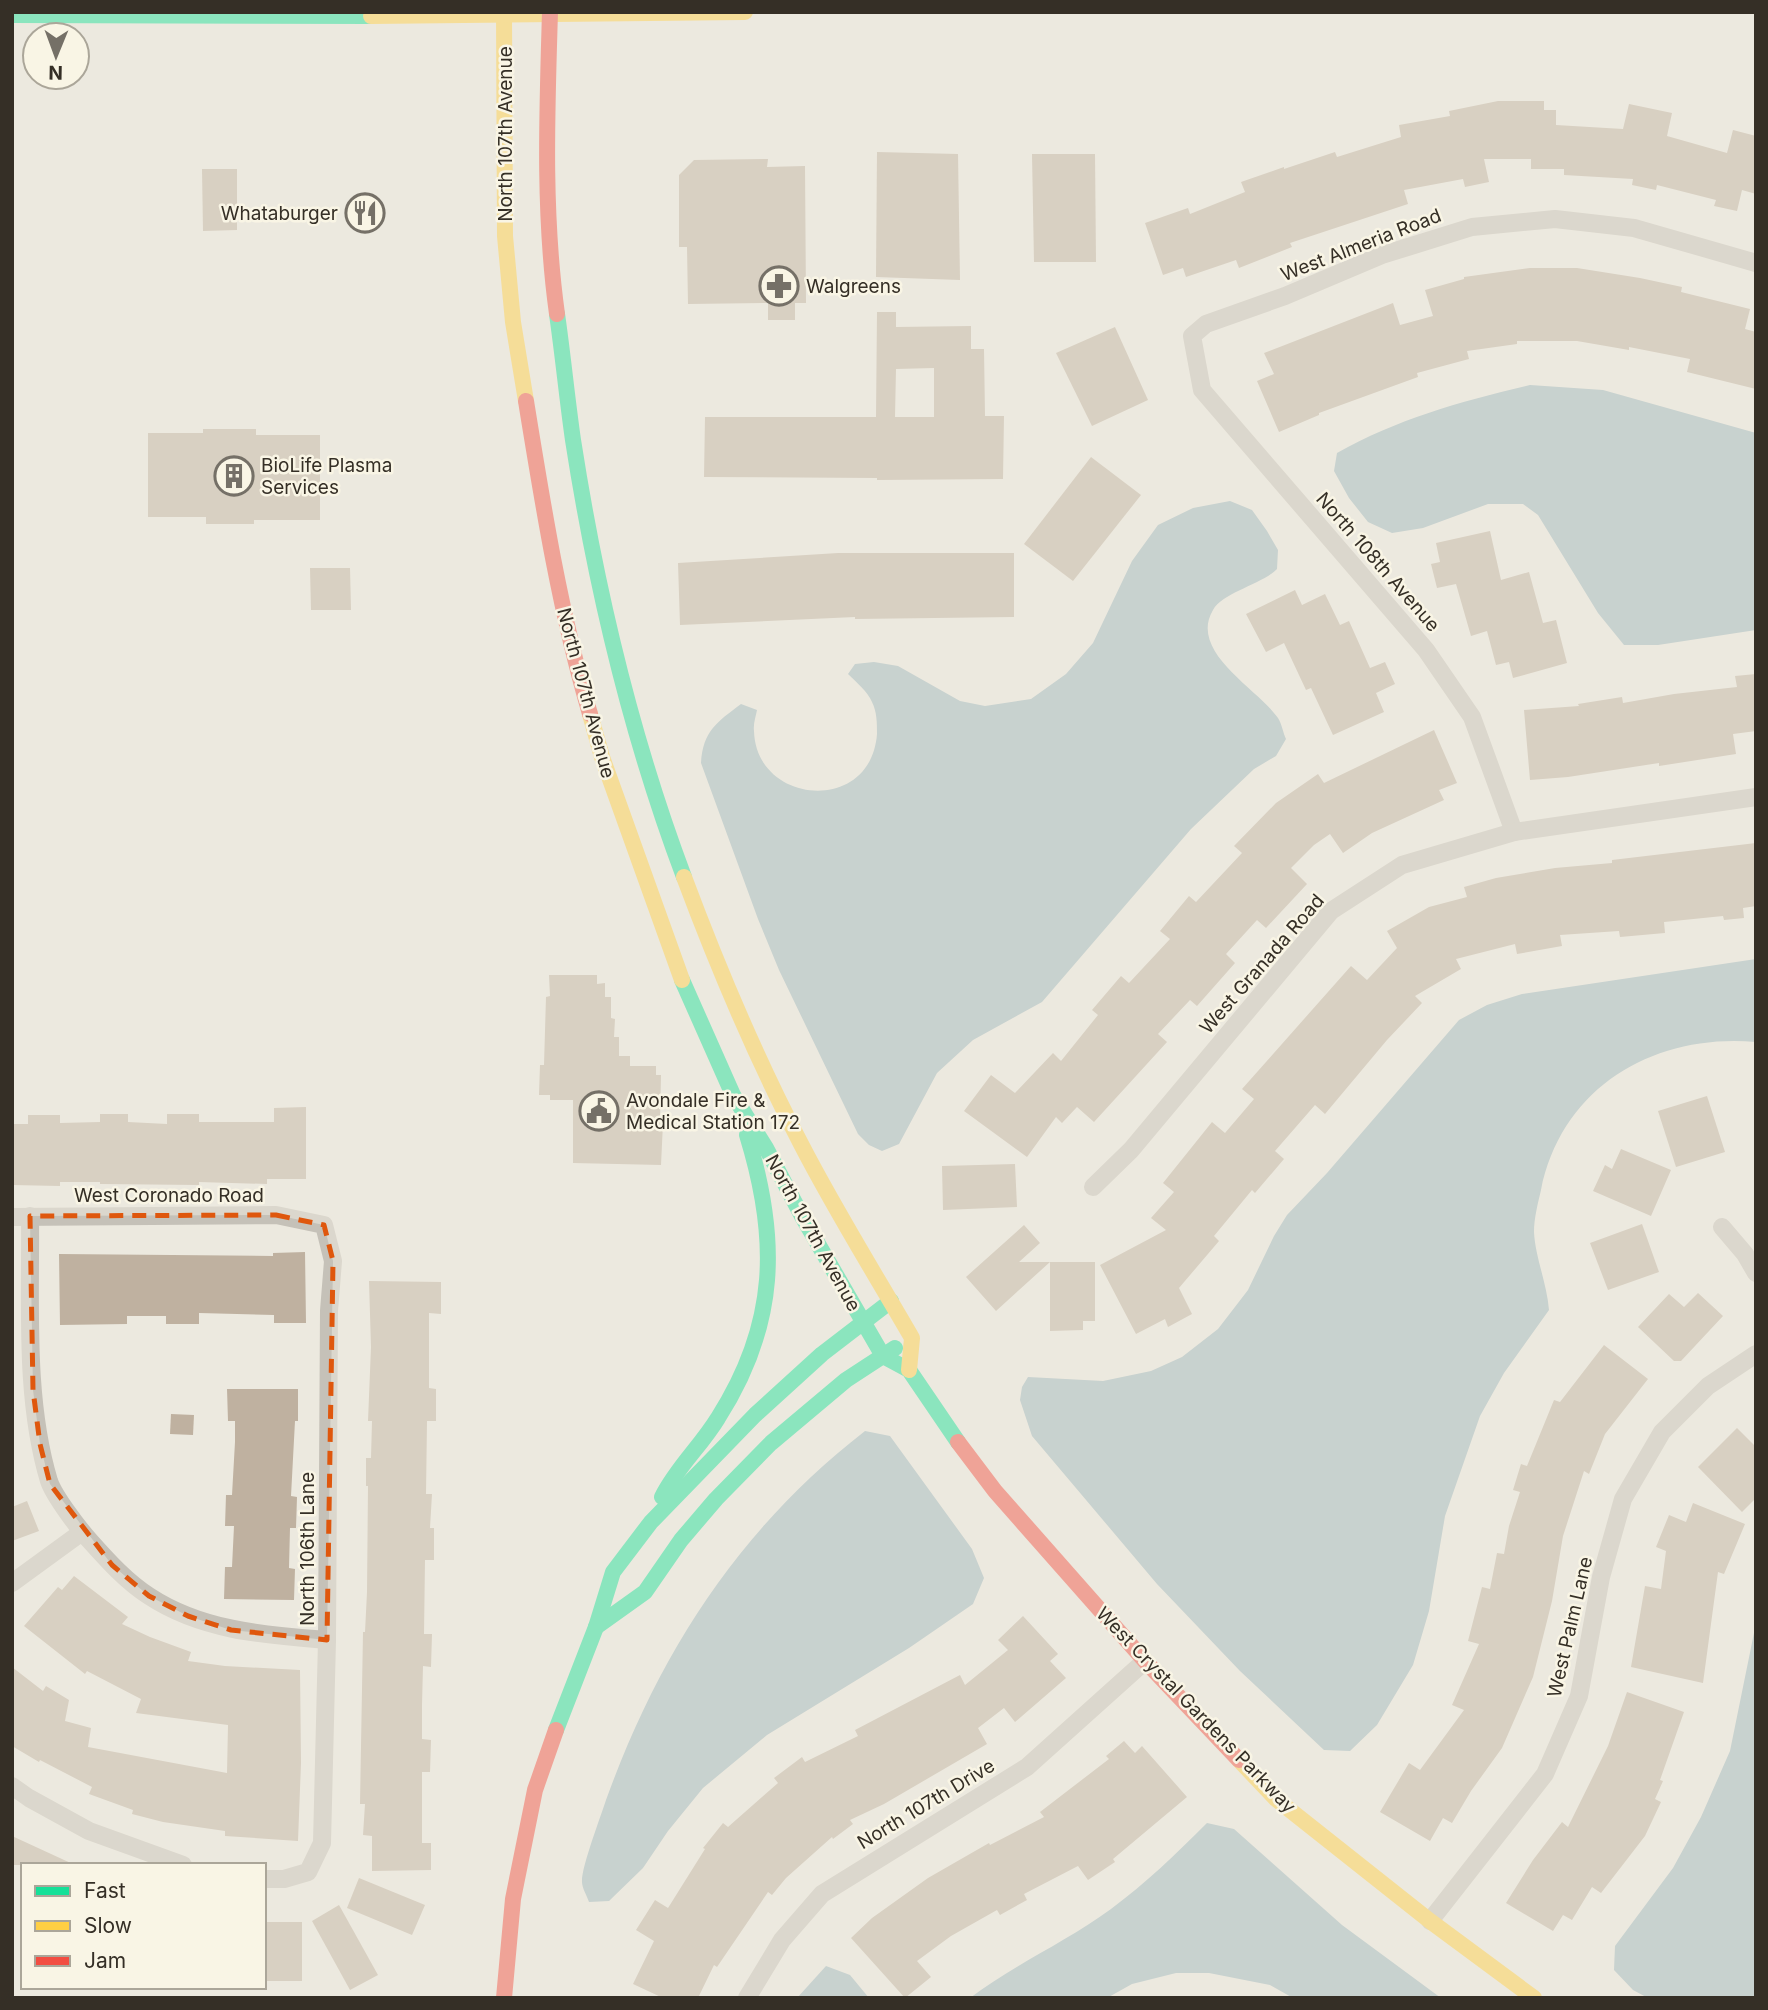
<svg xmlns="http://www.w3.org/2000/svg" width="1768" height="2010" font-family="Inter,sans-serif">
	<rect width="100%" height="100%" fill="#ece9df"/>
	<g fill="#9bb5bd">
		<path d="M1530 385 1603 390 1756 433V630L1658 645H1624L1598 613 1538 515 1523 504H1488L1423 528 1392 533 1368 522 1349 498 1334 471 1337 453C1397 419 1462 401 1530 385Z"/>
		<path d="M1230 501 1252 510 1267 531 1278 550 1277 569C1261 585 1223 592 1213 610 1188 652 1258 689 1278 718 1282 724 1283 733 1286 739L1276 756 1254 769 1191 829 1042 1002 973 1040 937 1073 899 1144 882 1151 869 1145 858 1134 779 970 758 919 701 763C703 731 717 722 741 704L757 710C756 716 753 724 754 731 756 805 871 815 877 734 877 723 877 712 872 702 868 692 856 682 848 674L855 664 874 662 898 666 960 701 985 706 1031 699 1066 674 1093 643 1132 561 1158 525 1193 508Z"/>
		<path d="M1756 959V1042C1655 1033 1562 1086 1541 1190 1538 1203 1534 1218 1534 1232 1535 1256 1547 1284 1549 1310L1504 1373 1480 1416 1445 1516 1429 1611 1413 1665 1377 1725 1350 1751 1324 1750 1240 1671 1157 1584 1032 1436 1020 1400 1022 1387 1028 1377 1103 1381 1151 1371 1182 1357 1218 1329 1248 1290 1274 1236 1287 1215 1327 1173 1459 1020 1487 1005 1522 994Z"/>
		<path d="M865 1431 890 1436 972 1549 984 1578 973 1604 909 1648 767 1735 703 1788 668 1831 643 1868 609 1901 589 1902C587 1896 582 1888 582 1882 581 1868 601 1816 606 1800 660 1651 739 1529 865 1431Z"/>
		<polygon points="1756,1623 1756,1998 1648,1998 1633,1990 1614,1970 1615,1946 1673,1868 1701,1817 1730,1751"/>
		<path d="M1207 1823 1234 1829 1342 1925 1441 1998H1293L1270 1985 1209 1973H1176L1132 1984 1107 1998H970C1015 1964 1066 1942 1111 1909 1146 1883 1176 1854 1207 1823Z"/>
		<polygon points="826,1966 850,1975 869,1998 797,1998"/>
	</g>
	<g fill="#bfb1a0" fill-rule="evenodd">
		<polygon points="1498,101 1544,101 1544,110 1556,110 1556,125 1623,129 1629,104 1672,113 1667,136 1727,153 1733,130 1756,136 1756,194 1742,190 1737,211 1714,206 1716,200 1657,185 1656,190 1632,185 1633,179 1564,175 1564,169 1531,169 1531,159 1484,159 1489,182 1465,187 1463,179 1404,190 1408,204 1290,243 1292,247 1239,268 1236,260 1186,277 1183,268 1163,275 1145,223 1188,208 1190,214 1245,192 1241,182 1284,167 1284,169 1335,152 1337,157 1401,137 1399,125 1450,116 1449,111"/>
		<polygon points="877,152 958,154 960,280 876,277"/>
		<polygon points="1032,154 1095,154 1096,262 1034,262"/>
		<polygon points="768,159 767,167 805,166 806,303 795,303 795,320 768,320 768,303 688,304 687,247 679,247 679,175 694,160"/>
		<polygon points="202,169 237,169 237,230 203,231"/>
		<polygon points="1530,268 1577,268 1640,278 1682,287 1681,292 1750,309 1745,329 1756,332 1756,389 1687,372 1690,359 1629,347 1629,350 1577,341 1517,341 1517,344 1467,351 1469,359 1417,373 1418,377 1319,413 1319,415 1279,432 1257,381 1274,374 1264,353 1393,303 1400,325 1433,316 1425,290 1464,279 1464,277"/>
		<path d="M877 312H896V327L971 326V349H984L985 416H1004L1003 479 877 480V478L704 477 705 417H876ZM934 368V417H895L896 369Z"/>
		<polygon points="1115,327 1148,400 1092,426 1056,353"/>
		<polygon points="203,429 256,429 256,435 320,435 320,520 254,520 254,524 206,524 206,517 148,517 148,433 203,433"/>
		<polygon points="1091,457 1141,495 1073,581 1024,544"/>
		<polygon points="1490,531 1501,580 1529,572 1543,623 1556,620 1567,663 1513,678 1509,662 1496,665 1487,631 1471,636 1456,584 1437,588 1431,564 1440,562 1436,543"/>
		<polygon points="1014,553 1014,617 855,619 855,617 680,625 678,563 838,553"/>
		<polygon points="310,568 350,568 351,610 311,610"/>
		<polygon points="1295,590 1302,605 1325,594 1340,625 1349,621 1370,668 1385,662 1395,684 1376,693 1384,712 1333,735 1311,688 1306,690 1284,643 1266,652 1246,614"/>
		<polygon points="1756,674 1756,731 1733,734 1736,754 1659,766 1659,763 1568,777 1530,780 1524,710 1579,706 1578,704 1622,697 1623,703 1674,694 1737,687 1735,676"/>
		<polygon points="1434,730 1457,783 1439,790 1444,800 1372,833 1343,853 1330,834 1314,845 1291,868 1307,884 1266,928 1257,920 1226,954 1235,963 1197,1006 1190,1000 1158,1034 1167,1042 1094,1122 1077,1107 1062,1123 1056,1117 1027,1157 964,1111 991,1075 1015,1093 1053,1053 1061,1061 1098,1015 1092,1010 1121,976 1129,983 1170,939 1160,931 1189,896 1196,902 1242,853 1234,846 1276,803 1318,774 1324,783"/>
		<polygon points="1756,843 1756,906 1743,908 1744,918 1724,920 1723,916 1664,922 1665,933 1620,937 1619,931 1560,935 1562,946 1517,954 1515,944 1456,959 1461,969 1415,996 1422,1003 1387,1040 1325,1114 1315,1105 1275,1151 1284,1159 1255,1193 1252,1190 1214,1236 1219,1241 1179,1288 1192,1314 1168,1327 1165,1319 1136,1334 1100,1265 1166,1230 1151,1218 1174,1192 1163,1183 1212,1122 1225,1133 1254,1099 1242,1089 1351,966 1367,980 1397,948 1387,931 1429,907 1467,897 1464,887 1496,878 1555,868 1612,863 1612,860"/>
		<polygon points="549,975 597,975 597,984 605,983 605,997 611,997 611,1018 615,1019 614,1037 619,1037 619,1056 630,1056 630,1066 656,1066 656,1075 661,1075 660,1123 663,1123 661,1165 573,1163 573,1100 550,1100 550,1095 539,1095 540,1065 544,1065 546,997 550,996"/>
		<polygon points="1707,1096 1725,1152 1676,1167 1658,1111"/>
		<polygon points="306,1107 306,1179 267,1179 267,1184 199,1182 199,1185 100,1184 100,1182 60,1182 60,1186 12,1185 12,1124 28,1124 28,1115 60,1115 60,1123 100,1122 100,1114 128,1114 128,1122 167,1124 167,1114 199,1114 199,1122 274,1122 274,1108"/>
		<polygon points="1621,1149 1671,1170 1651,1216 1593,1191 1605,1165 1612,1169"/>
		<polygon points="1015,1164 1017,1207 943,1210 942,1166"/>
		<polygon points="1642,1224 1659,1272 1608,1290 1590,1243"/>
		<polygon points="1024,1225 1040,1243 1019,1262 1050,1262 996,1311 966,1277"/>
		<polygon points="305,1252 306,1323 274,1323 274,1315 199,1313 199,1324 166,1324 166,1316 127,1316 127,1324 60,1325 59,1254 273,1256 273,1253"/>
		<polygon points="1050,1262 1095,1262 1095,1321 1083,1321 1083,1330 1050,1331"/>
		<polygon points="369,1281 441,1282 441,1314 429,1313 429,1388 436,1389 436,1421 427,1421 426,1494 432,1494 430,1528 434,1528 434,1560 425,1560 424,1634 432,1634 431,1667 423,1666 422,1705 422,1739 431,1740 430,1772 422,1772 422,1843 431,1843 431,1870 372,1871 372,1836 363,1835 365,1804 360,1804 363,1632 365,1632 367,1592 368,1486 366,1486 366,1458 371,1458 372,1421 368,1421 371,1347"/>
		<polygon points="1698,1293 1723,1316 1681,1361 1674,1361 1638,1327 1669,1294 1684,1307"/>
		<polygon points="1604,1345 1648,1379 1605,1434 1589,1474 1584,1471 1563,1536 1552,1601 1533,1677 1502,1748 1471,1791 1452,1823 1443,1818 1430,1841 1380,1812 1409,1763 1420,1770 1464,1710 1452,1705 1479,1644 1468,1641 1482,1587 1490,1589 1497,1553 1504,1554 1509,1526 1520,1492 1513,1490 1521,1464 1527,1466 1554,1400 1560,1402"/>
		<polygon points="227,1389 298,1389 298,1421 295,1421 291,1496 297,1497 296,1528 290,1528 289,1568 295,1569 294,1600 224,1599 225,1567 232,1567 234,1526 225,1526 226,1495 232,1495 235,1442 235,1421 228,1421"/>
		<polygon points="171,1414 194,1415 193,1435 170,1434"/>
		<polygon points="1737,1428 1756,1447 1756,1498 1742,1512 1698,1467"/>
		<polygon points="27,1501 39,1531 12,1541 12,1507"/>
		<polygon points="1693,1503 1745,1524 1724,1574 1718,1572 1703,1683 1631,1667 1645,1586 1661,1589 1666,1551 1656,1547 1669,1515 1686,1522"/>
		<polygon points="74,1576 128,1617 122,1624 150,1637 191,1652 188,1661 225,1666 300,1670 301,1763 298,1841 225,1836 225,1831 163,1822 132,1814 133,1810 89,1794 92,1787 40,1760 39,1762 12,1746 12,1667 43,1691 46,1686 69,1700 65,1721 91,1728 88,1747 227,1773 228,1725 136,1713 141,1699 87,1671 85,1674 24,1626 58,1587 62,1590"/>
		<polygon points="1023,1616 1058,1654 1050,1661 1066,1678 1015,1722 1004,1708 978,1728 987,1744 884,1804 850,1820 853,1824 833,1839 832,1837 786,1878 772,1895 768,1892 717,1967 714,1965 698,1998 663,1998 633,1984 654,1941 636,1930 655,1900 668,1908 705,1849 703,1848 723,1823 728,1827 778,1783 774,1778 802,1757 805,1762 858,1736 855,1730 960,1675 965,1685 1008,1650 998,1640"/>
		<polygon points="1627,1692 1684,1712 1660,1780 1663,1781 1655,1799 1661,1802 1645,1836 1601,1893 1592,1887 1572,1920 1563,1915 1553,1931 1506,1903 1533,1860 1562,1822 1568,1827 1608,1746"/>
		<polygon points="1124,1741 1135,1753 1142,1746 1187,1797 1113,1859 1115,1862 1088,1880 1078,1866 1024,1894 1027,1900 1000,1915 997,1910 951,1936 917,1961 931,1977 905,1998 851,1938 872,1918 928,1878 989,1843 990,1845 1044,1817 1040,1812 1109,1759 1106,1756"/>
		<polygon points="12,1836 75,1865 12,1865"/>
		<polygon points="359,1878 425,1905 412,1935 347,1908"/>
		<polygon points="339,1905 378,1975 350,1990 312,1921"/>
		<rect x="264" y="1922" width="38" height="59"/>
	</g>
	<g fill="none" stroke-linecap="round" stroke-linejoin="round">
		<g stroke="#c5c1b8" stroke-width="18">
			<polyline points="1514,832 1472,717 1426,650 1202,390 1192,336 1206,324 1285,296 1382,255 1472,227 1555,219 1634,228 1756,263"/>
			<polyline points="1093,1187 1131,1150 1331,911 1402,865 1514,832 1756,797"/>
			<path d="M30 1216C31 1302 24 1398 49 1481 54 1496 79 1529 91 1542 108 1561 127 1582 149 1596 202 1631 265 1635 327 1640"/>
			<polyline points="12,1217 276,1215 324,1225 333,1261 329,1311 327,1640 322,1843 308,1872 284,1879 264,1879"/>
			<polyline points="1722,1227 1745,1254 1756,1273"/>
			<polyline points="12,1583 82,1532"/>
			<polyline points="12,1786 29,1798 89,1831 183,1865"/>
			<polyline points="1430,1921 1545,1774 1579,1696 1601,1577 1623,1499 1662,1432 1708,1386 1756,1354"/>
			<polyline points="747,1998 782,1940 822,1894 1027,1767 1145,1661"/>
		</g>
		<g stroke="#16e098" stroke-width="16">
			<polyline points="12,15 371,16"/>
			<path d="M557 314C563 356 567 398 573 440 596 588 631 736 684 877"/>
			<polyline points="682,980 733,1095 766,1148 803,1218 883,1356 909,1370 958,1442"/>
			<path d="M662 1497C677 1467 701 1446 718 1418 778 1324 779 1239 747 1135"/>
			<polyline points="596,1627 645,1592 681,1540 716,1499 771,1443 846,1380 895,1348"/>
			<polyline points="556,1730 596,1627 613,1572 651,1522 755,1415 822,1354 891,1301"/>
		</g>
		<g stroke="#ffcf43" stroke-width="16">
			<polyline points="504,12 505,236 513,322 526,401"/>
			<polyline points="371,16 745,12"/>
			<polyline points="590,714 602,757 682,980"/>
			<path d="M684 877C718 968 756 1058 801 1144 835 1210 875 1274 912 1338L909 1370"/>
			<polyline points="1239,1760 1276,1799 1430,1921 1534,1998"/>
		</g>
		<g stroke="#f24e42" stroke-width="16">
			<path d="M550 12C547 113 543 213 557 314"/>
			<path d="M526 401C543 506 560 612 590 714"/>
			<polyline points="958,1442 995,1491 1145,1661 1239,1760"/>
			<polyline points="504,1998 513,1899 535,1790 556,1730"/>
		</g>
	</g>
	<path d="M0 0H1768V2010H0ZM276 1215 324 1225 333 1261 327 1640 231 1630 188 1616 149 1596 112 1565 50 1484 40 1444 33 1390 30 1216Z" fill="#ece9df" fill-opacity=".55" fill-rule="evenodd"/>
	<path fill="none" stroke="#df570d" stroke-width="5" stroke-dasharray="14 9" stroke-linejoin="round" d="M276 1215 324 1225 333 1261 327 1640 231 1630 188 1616 149 1596 112 1565 50 1484 40 1444 33 1390 30 1216Z"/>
	<defs>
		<g id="restaurant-ring" transform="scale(2.0125)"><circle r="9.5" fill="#f9f5e5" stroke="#757067" stroke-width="1.5"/><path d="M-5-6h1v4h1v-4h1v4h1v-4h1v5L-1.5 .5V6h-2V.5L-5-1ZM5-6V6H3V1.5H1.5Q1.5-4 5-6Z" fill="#757067"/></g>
		<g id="pharmacy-ring" transform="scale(2.0125)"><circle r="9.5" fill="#f9f5e5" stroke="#757067" stroke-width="1.5"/><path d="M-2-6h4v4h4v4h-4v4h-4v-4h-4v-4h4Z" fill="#757067"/></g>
		<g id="building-ring" transform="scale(2.0125)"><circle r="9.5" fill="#f9f5e5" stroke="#757067" stroke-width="1.5"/><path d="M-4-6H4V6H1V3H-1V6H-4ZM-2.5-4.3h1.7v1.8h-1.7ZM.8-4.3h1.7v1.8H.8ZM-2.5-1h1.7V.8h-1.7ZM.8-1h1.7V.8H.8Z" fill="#757067"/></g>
		<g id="civic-ring" transform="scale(2.0125)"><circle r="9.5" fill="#f9f5e5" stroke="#757067" stroke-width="1.5"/><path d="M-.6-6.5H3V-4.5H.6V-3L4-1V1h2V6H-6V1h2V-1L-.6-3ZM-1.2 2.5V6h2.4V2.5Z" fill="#757067"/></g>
	</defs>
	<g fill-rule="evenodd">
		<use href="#restaurant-ring" x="365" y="213"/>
		<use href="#pharmacy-ring" x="779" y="286"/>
		<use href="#building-ring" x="234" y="476"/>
		<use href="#civic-ring" x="599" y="1111"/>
	</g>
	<g text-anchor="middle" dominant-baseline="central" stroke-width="5" stroke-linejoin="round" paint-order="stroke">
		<g font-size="19" fill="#352f26" stroke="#f9f5e5">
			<text transform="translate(505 134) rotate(-90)">North 107th Avenue</text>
			<text transform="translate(1361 245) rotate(-21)">West Almeria Road</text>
			<text transform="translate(1378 562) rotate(49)">North 108th Avenue</text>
			<text transform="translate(586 693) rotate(75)">North 107th Avenue</text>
			<text transform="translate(1262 964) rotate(-49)">West Granada Road</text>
			<text x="169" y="1195">West Coronado Road</text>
			<text transform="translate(813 1233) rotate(61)">North 107th Avenue</text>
			<text transform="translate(307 1549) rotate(-90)">North 106th Lane</text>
			<text transform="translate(1570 1627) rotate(-77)">West Palm Lane</text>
			<text transform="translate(1196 1710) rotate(46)">West Crystal Gardens Parkway</text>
			<text transform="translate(926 1804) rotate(-31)">North 107th Drive</text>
		</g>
		<g font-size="19" fill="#352f26" stroke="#f9f5e5" text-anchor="start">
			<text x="338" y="213" text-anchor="end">Whataburger</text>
			<text x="806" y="286">Walgreens</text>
			<text x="261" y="465">BioLife Plasma<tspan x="261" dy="22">Services</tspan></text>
			<text x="626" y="1100">Avondale Fire &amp;<tspan x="626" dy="22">Medical Station 172</tspan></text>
		</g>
	</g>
	<rect width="1768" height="2010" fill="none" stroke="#352f26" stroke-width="28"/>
	<rect x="21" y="1863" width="245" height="126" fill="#f9f5e5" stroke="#aba699" stroke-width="2"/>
	<rect x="35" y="1886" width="35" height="10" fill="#16e098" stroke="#aba699" stroke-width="2"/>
	<text x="84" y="1898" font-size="21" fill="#352f26">Fast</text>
	<rect x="35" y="1921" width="35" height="10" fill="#ffcf43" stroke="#aba699" stroke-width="2"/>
	<text x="84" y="1933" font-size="21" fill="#352f26">Slow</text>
	<rect x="35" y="1956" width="35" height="10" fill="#f24e42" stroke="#aba699" stroke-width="2"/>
	<text x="84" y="1968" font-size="21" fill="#352f26">Jam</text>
	<g transform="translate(56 56) rotate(181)"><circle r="33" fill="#f9f5e5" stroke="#aba699" stroke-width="2"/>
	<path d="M0-5L12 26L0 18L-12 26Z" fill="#757067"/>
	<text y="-10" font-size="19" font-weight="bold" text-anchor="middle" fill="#352f26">N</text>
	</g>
</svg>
